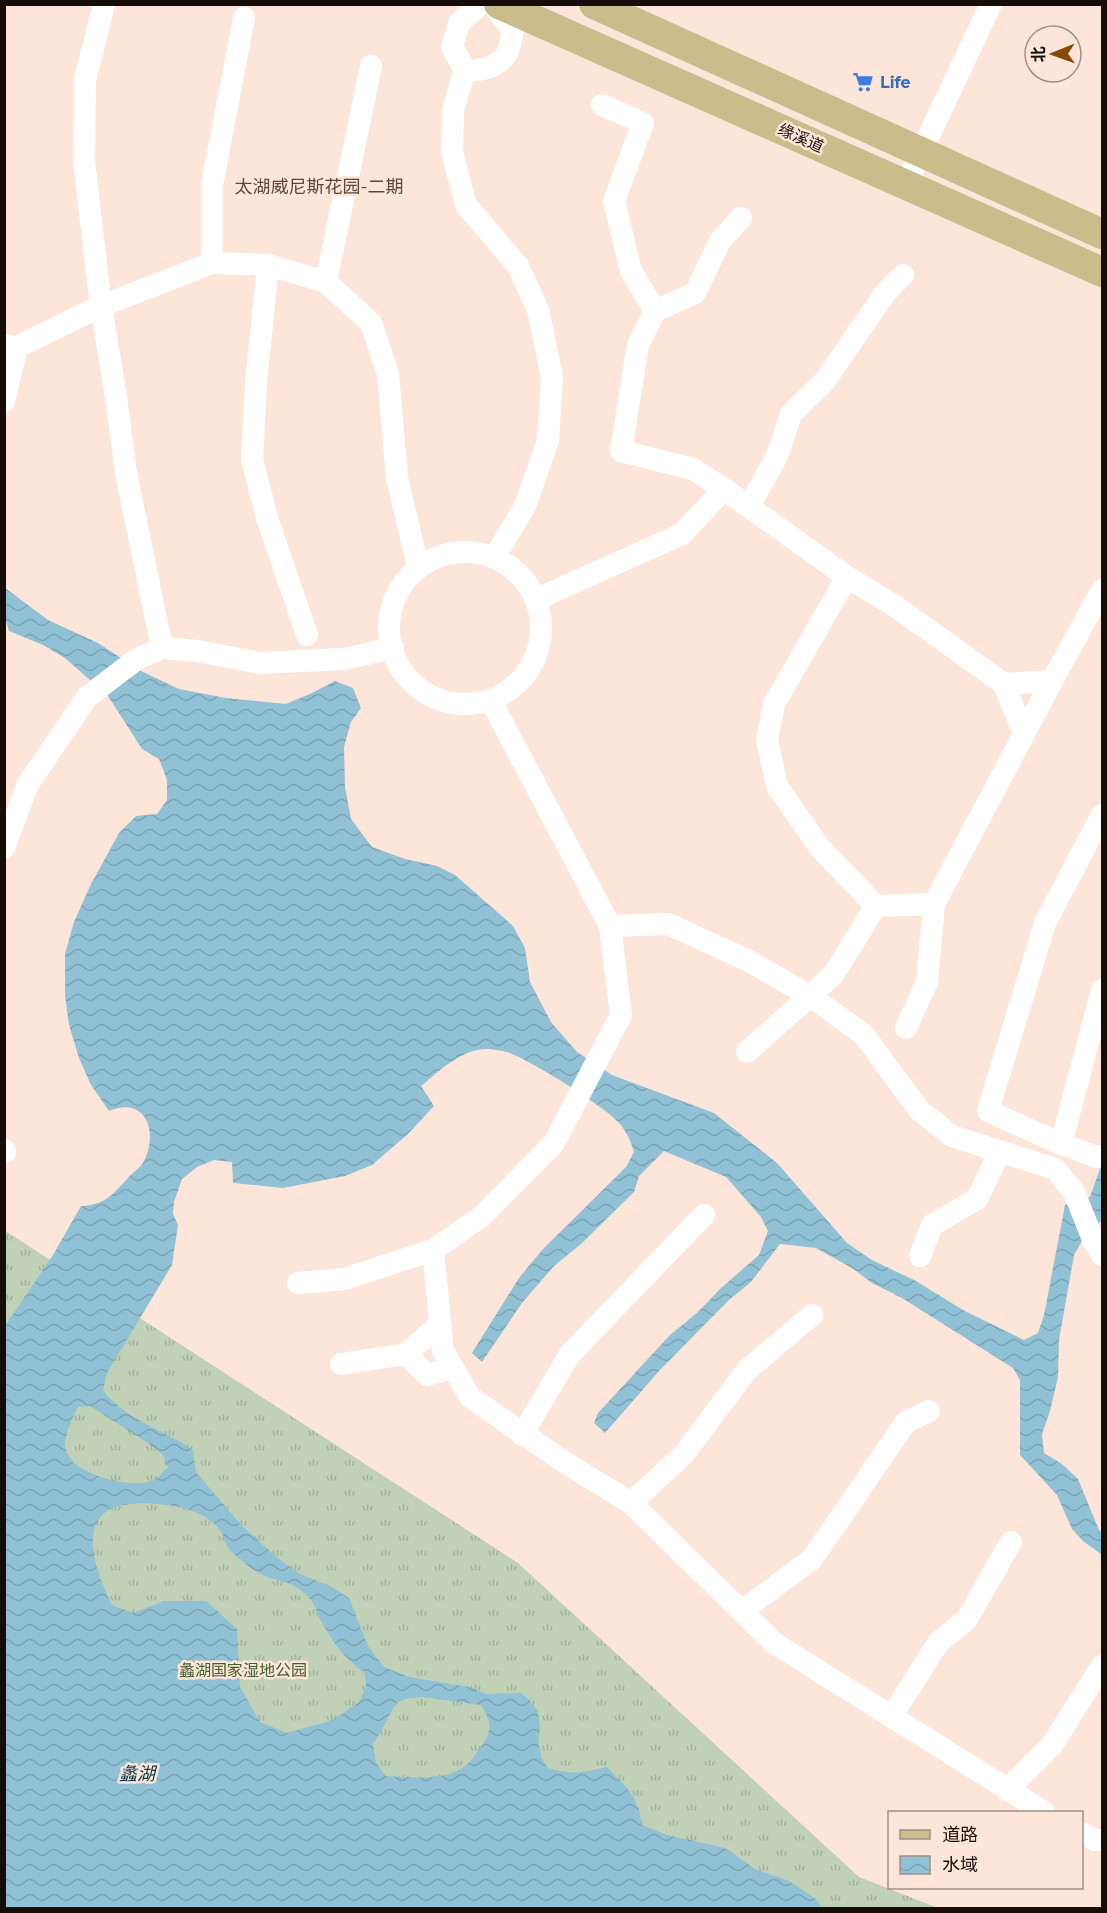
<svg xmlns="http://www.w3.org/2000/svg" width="1107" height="1913" font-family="Montserrat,'Noto Sans SC',sans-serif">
	<defs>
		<pattern id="grass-tufts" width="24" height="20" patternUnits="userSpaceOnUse" patternTransform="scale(1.5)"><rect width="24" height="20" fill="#c0d1b7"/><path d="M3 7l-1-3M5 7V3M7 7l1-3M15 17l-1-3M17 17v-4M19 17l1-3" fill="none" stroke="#a4b29c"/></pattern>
		<pattern id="water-waves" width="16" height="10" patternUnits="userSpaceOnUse" patternTransform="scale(1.5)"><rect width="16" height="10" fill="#90c1d5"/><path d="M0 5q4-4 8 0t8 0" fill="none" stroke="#7ba5b5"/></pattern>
	</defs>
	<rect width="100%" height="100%" fill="#fde6d9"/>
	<polygon fill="url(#grass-tufts)" points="4,1230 518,1563 859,1877 938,1908 5,1908"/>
	<path fill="url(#water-waves)" fill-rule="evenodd" d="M4 587 48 620 98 643 141 671 179 689 226 698 286 704 312 693 335 681 353 688 361 708 351 722 344 747 345 787 351 819 372 847 405 859 437 866 455 875 513 926 525 948 530 982 551 1022 577 1052 612 1075 714 1113 777 1163 847 1243 872 1260 916 1281 963 1310 1024 1340 1038 1333 1044 1315 1065 1205 1090 1197 1101 1166H1102V1220L1083 1239 1074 1255 1059 1340 1058 1377 1050 1411 1042 1434 1044 1453 1062 1464 1078 1479 1099 1530 1102 1533V1555L1083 1541 1072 1529 1057 1495 1020 1455V1380L1013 1368 902 1298 872 1283 852 1268 816 1248 780 1244 751 1282 729 1300 659 1371 605 1433 594 1423 598 1413 670 1335 698 1312 720 1289 759 1255 768 1231 761 1217 726 1177 664 1151 639 1176 634 1192 581 1244 554 1266 522 1303 482 1362 472 1353 519 1278 543 1249 626 1167 634 1152C631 1141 627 1133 620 1124 606 1107 528 1059 507 1052 501 1051 494 1049 488 1049 463 1048 439 1071 421 1086L434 1106 408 1134 372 1165 345 1176 283 1188 233 1183 232 1162 214 1160 197 1167 182 1179 174 1202 173 1214 178 1225 172 1265 107 1373 103 1390C124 1419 164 1430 193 1450L196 1472 241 1525 279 1559 300 1574 330 1586 349 1598 368 1646 384 1667 409 1677 469 1687 486 1694 522 1693 538 1711 540 1729 538 1741 542 1759 548 1768C573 1775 581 1773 607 1767 626 1788 639 1796 642 1825L667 1835 725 1848 755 1869 789 1881 816 1899 822 1908H5V1326L53 1255 81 1206C105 1205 112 1195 127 1179 132 1173 139 1169 143 1163 159 1134 147 1095 109 1111L91 1085 79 1058 69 1025 65 995V954L74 922 90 886 119 833 136 816 157 814 167 800V780L159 759 142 749 108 696 65 658 43 645 9 631 5 617ZM90 1406 148 1443 163 1455 168 1467C164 1471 159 1477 154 1480 133 1490 69 1475 65 1447 64 1437 73 1416 78 1407ZM140 1503C167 1504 201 1506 220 1530 224 1535 224 1541 227 1546 233 1555 247 1565 255 1571 277 1584 293 1578 311 1600 316 1606 317 1615 321 1621 333 1643 345 1659 365 1673L366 1688 358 1703 333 1720 287 1733 260 1722 240 1687 237 1629 206 1601H164L133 1613 112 1605C99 1578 76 1526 112 1508 120 1505 131 1504 140 1503ZM423 1697 481 1705C492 1723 493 1731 480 1748 475 1755 469 1764 461 1769 439 1781 410 1777 386 1776L376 1763 373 1744C378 1736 384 1727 388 1718 398 1698 400 1699 423 1697Z"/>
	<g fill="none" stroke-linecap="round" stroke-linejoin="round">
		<g stroke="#fff" stroke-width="22">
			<polyline points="104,4 85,80 84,161 101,306 116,397 126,473 162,648"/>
			<path d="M480 4 459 23 452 47 465 70C479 72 497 67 506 55 510 49 511 38 513 31L492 4"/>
			<polyline points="465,70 453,110 452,152 466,205 518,266 538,310 552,377 548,440 526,504 496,555"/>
			<polyline points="602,105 643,123 614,201 631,271 655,311"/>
			<polyline points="906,184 991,4"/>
			<polyline points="212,263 212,185 244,18"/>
			<polyline points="268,265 256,383 252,459 267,518 307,635"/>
			<polyline points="326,282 371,66"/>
			<polyline points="4,345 17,347 101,306 212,263 268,265 326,282 371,323 388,374 397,478 418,566"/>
			<polyline points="4,401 17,347"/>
			<polyline points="724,489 693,469 621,451 638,345 655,311 695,293 720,241 741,218"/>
			<polyline points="749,506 777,456 791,414 824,382 886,292 903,275"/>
			<circle cx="465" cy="628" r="76"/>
			<polyline points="847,577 774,704 767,740 777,786 820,848 876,906"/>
			<polyline points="537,599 682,534 724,489 847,577 895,606 1004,684 1052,681 1102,590"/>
			<polyline points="1004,684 1024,734"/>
			<polyline points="491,701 610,926 621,1015 554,1143 482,1216 433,1250 443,1351 470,1397 564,1462 631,1503 774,1643 1044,1812"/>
			<polyline points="1102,815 1045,923 988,1111 1061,1144 1102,990"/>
			<polyline points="4,848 28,784 87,697 137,659 162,648 197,651 260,663 344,659 393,648"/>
			<polyline points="610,926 668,924 749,961 810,996 864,1035 919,1110 952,1136 1055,1169 1074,1192 1094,1242 1102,1255"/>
			<polyline points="906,1028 927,982 934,904"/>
			<polyline points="747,1052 833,975 876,906 934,904 1052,681"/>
			<polyline points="1061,1144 1097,1157 1102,1156"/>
			<polyline points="4,1150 5,1152"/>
			<polyline points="920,1256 932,1225 977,1199 1000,1151"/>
			<polyline points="298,1283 344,1279 433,1250"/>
			<polyline points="406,1354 427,1375 453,1368"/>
			<polyline points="341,1364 406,1354 439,1325"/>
			<polyline points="522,1435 570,1354 704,1215"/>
			<polyline points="631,1503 684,1454 747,1370 812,1315"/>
			<polyline points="742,1611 812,1559 906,1422 929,1411"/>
			<polyline points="891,1717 938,1643 967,1619 1011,1542"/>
			<polyline points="1007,1790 1052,1745 1102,1666"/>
			<polyline points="1082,1833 1095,1840 1102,1840"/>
		</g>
		<g stroke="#cbbc8b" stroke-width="30">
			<polyline points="499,4 1102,272"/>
			<polyline points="594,4 1102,234"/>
		</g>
	</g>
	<defs>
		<g id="supermarket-bare" transform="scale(1.62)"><path d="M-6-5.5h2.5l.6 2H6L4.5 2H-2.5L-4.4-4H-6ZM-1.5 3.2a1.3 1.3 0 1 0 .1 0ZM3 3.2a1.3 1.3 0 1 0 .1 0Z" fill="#3f7fe0" stroke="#fde6d9" stroke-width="2.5" paint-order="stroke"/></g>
	</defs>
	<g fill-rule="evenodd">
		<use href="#supermarket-bare" x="863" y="82"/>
	</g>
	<g text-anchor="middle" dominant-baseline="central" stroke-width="5" stroke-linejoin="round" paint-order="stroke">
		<g font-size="16" font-weight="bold" fill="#366cbe" stroke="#fde6d9" text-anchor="start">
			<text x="880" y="82">Life</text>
		</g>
		<g font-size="16" fill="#160d08" stroke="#fde6d9">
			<text transform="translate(801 138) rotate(24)">缘溪道</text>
		</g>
		<g font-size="16" fill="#3e602b" stroke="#fde6d9">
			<text x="243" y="1670">蠡湖国家湿地公园</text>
		</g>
		<g font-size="18" fill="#5f483a" stroke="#fde6d9">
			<text x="319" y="187">太湖威尼斯花园-二期</text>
		</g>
		<g font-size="18" font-style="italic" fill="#0a3645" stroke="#fde6d9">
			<text x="137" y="1774">蠡湖</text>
		</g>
	</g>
	<rect width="1107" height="1913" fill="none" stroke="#160d08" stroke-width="12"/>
	<rect x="888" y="1811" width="195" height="78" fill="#fde6d9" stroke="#a18f85" stroke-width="1.5"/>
	<rect x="900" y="1830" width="30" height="9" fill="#cbbc8b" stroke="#a18f85" stroke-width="1.5"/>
	<text x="942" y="1841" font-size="18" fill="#160d08">道路</text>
	<rect x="900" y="1856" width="30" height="18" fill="url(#water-waves)" stroke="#a18f85" stroke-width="1.5"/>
	<text x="942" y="1871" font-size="18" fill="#160d08">水域</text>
	<g transform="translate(1053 54) rotate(269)"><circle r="28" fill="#fde6d9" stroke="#a18f85" stroke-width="1.5"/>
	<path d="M0-4.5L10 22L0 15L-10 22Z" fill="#864a06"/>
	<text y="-9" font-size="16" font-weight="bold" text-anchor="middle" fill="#160d08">北</text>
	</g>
</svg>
